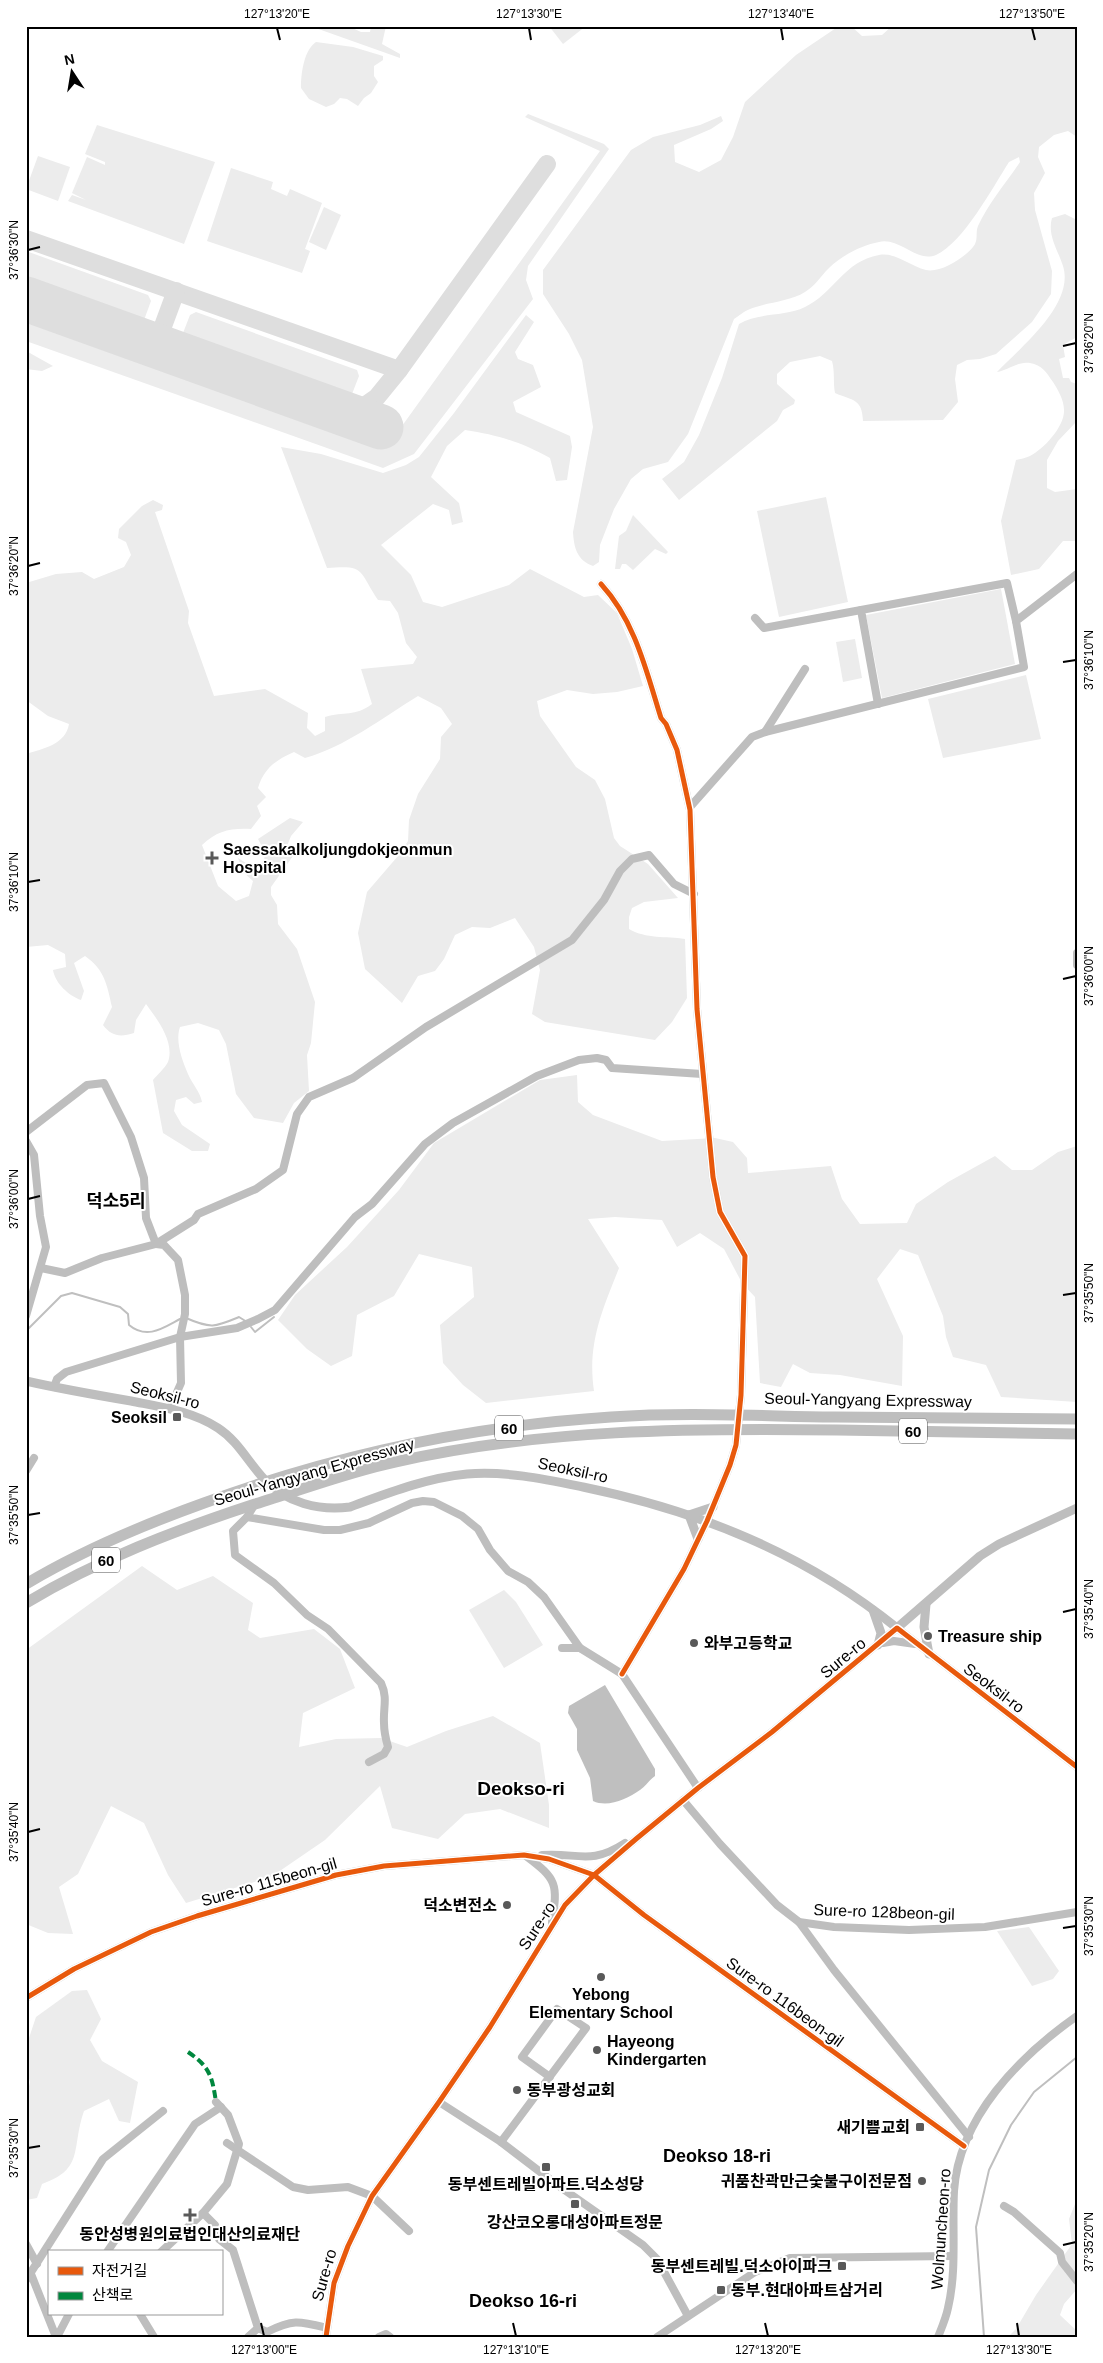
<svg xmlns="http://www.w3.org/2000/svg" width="1103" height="2363" font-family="Helvetica,'Noto Sans KR',sans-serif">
	<rect width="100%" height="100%" fill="#fff"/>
	<g fill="#ececec">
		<polygon points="310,26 348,26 361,32 370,32 371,26 386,26 382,44 400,54 400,58"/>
		<polygon points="549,26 586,26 563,44"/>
		<path d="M839 26H851L862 36 882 35 892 26H1077V137L1068 131 1054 135 1039 147 1038 157 1045 173 1034 193 1035 210 1052 271 1051 294 1032 322 996 354 980 359 967 360 957 365 955 379 958 402 943 420 863 421C862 398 853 401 835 393 833 382 835 372 832 361L820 356 790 362 777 374V384L795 400 794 404 783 410 777 421 679 500 662 479 684 462 699 435 722 378 739 324C759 312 785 317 805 307 833 294 844 261 879 255 896 252 911 267 926 270 941 273 964 258 973 247 979 240 975 233 978 226 989 202 1006 183 1020 162L1019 157 1009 162C993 187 963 243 936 255 916 263 900 237 879 242 862 245 841 256 829 268 820 277 815 286 805 292 789 302 767 302 750 309 744 311 739 316 734 319L688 434 668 462 643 469 631 479 614 509 600 545 599 562 593 566C577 560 574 548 573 532L593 427 582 360 569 334 543 294V270L631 150 653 137 700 125 721 116 723 121 711 129 674 145 675 162 699 172 721 160 733 137 745 102 796 55Z"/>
		<path d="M316 42 353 47 383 56V60L374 66V76L378 82 371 93 364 98 358 106 347 99 340 98 334 104 326 107 309 99 301 88C301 73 304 50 316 42Z"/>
		<polygon points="528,114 604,144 609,149 528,266 526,280 533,299 414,454 383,468 26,341 26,315 389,444 600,151 525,117"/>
		<polygon points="97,125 215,162 184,244 68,201 72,195 86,200 72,193 87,157 105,165 105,162 85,154"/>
		<polygon points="38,156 70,167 58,201 26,189"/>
		<polygon points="231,168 273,182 271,189 287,196 290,189 322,203 305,249 310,251 302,273 207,241"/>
		<polygon points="324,207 341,215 326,250 309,242"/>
		<path d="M1065 214 1077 220V337L1063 345 1065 357 1059 359 1063 378H1069L1071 382 1077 384V421L1058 441 1047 460V488L1055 492 1077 489V541H1063L1039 569 1011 575 1001 521 1016 460C1020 459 1026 458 1030 456 1044 449 1065 426 1064 410 1064 400 1058 390 1053 382 1046 372 1042 365 1030 363 1018 361 1009 370 997 372 1021 347 1075 304 1063 266 1058 250 1047 235 1052 218Z"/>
		<polygon points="26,251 148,295 151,301 144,320 138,323 26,283"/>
		<polygon points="196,312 357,370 359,376 352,394 345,396 185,339 183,333 190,315"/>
		<path d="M526 315 534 322 515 352 518 359 533 365 541 387 513 402 516 412 570 436 572 447 567 480 556 481 550 458C521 442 498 435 465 430L447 446 431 477 459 503 463 522 452 525 449 510 433 504 381 545 411 575 423 602 442 607 509 585 530 569 584 597 598 595 617 613 632 649 643 686 617 692 593 694 567 690 537 701 540 716 576 767 595 780 605 799 614 838 620 846 648 864 678 898 644 902 632 908 629 917V929C646 939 666 936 685 939L687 998 672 1022 655 1040 545 1022 532 1014 540 970 534 947 515 918 490 928 472 927 455 935 444 959 435 971 418 976 402 1003 365 969 358 933 367 892 398 856 408 841 409 820 418 794 440 759 441 737 452 724 441 708 418 696C382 718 345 747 305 758L294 752C276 760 264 768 258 788L266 797 257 806 261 816 251 829C230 828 217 831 202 845L218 886 236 901 249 896 253 881 243 872 238 858 254 868 264 861 265 852 258 839 290 818 303 822 291 836 287 846 293 856 271 887V895L277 905 278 924 297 949 315 1002 311 1043 307 1055 309 1091 294 1103 283 1123 254 1118 236 1094 226 1044 219 1030 198 1023 180 1027C175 1041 182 1060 188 1074 192 1084 200 1091 202 1102L194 1104 186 1097 176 1100 174 1111 182 1125 210 1144 208 1151H192L163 1133 153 1080C157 1075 165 1068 168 1062 175 1042 157 1019 146 1004L136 1020 134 1033C121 1037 112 1037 103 1025L112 1007C107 985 105 970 85 956L74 963 84 991 81 1000C69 996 55 983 53 970L66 967 65 954 48 945 26 947V754C43 749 66 744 69 724L48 716 26 700V583L56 574 82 572 94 579 124 567 131 555 126 542 118 538 119 529 142 506 153 500 163 505 162 510 155 512 189 611 188 623 214 696 265 689 308 713 307 728 315 736 325 731V717C344 711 355 717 372 704L361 669 413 664 417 657 406 643 398 613 390 601 378 600C358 570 366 565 327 568L281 447 321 454 383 473 406 465 419 457 454 413Z"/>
		<polygon points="26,352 28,352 53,366 42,371 26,369"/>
		<polygon points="826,497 848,602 779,617 757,511"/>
		<polygon points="633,515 668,552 666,554 655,549 633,570 626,564 622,564 620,569 615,569 619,536 626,531"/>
		<polygon points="1001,589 1015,664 882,698 866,615"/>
		<polygon points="855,639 862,678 843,682 836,642"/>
		<polygon points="1026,675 1041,739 943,758 928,699"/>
		<path d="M577 1075 578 1102 593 1115 662 1141 715 1138 733 1142 747 1158 748 1173 831 1166 842 1199 860 1224 907 1223 916 1204 948 1182 995 1156 1012 1170H1032L1058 1152 1077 1146V1402L1001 1397 986 1365 953 1357 946 1337 943 1316 918 1255 900 1249 877 1279 903 1336 902 1386 840 1375 810 1373 793 1364 781 1387 760 1383 755 1297 742 1283 724 1249 700 1233 677 1247 662 1220 615 1217 588 1219 619 1268C602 1311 587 1344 594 1391L486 1403 463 1385 443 1363 440 1325 474 1297 472 1267 419 1254 394 1296 357 1315 352 1356 331 1366 307 1349 278 1320 295 1295 347 1247 399 1190 434 1143 540 1080Z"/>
		<polygon points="142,1566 177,1590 213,1576 253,1603 248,1630 260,1638 314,1629 340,1649 355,1688 303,1713 299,1747 336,1739 381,1738 407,1747 446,1731 493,1716 540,1743 549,1805 549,1828 500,1809 465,1814 438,1839 392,1828 380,1786 325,1840 271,1877 186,1903 168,1875 144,1823 111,1806 78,1874 59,1887 73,1934 48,1933 26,1924 26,1650"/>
		<polygon points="504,1590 516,1602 543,1645 504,1668 469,1610"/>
		<polygon points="1029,1927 1059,1971 1053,1979 1032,1986 997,1931"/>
		<path d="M87 1990 101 2019 90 2040 102 2061 138 2082 130 2123 119 2121 109 2099 84 2111C71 2148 85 2169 42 2184L37 2198 26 2200V2099L30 2082 26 2068V2047L36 2017 72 1991Z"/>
		<polygon points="1077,2199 1077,2289 1064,2304 1060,2315 1077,2331 1077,2337 1008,2337 1016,2329 1036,2295 1072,2244 1069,2219"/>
	</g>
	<path fill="#bfbfbf" d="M605 1685 655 1769V1776C649 1780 646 1786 640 1790 627 1799 608 1808 593 1801L590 1778 577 1750V1729L568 1713 569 1706Z"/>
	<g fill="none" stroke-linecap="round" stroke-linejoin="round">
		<g stroke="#bfbfbf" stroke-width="2">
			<path d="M186 1318C211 1329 215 1327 239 1317L247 1322"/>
			<polyline points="251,1327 255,1332 274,1317"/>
			<path d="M26 1331 61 1296 72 1293 120 1307 128 1314 129 1325C147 1340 163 1328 180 1319"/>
			<polyline points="984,2337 976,2227 989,2170 1011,2125 1034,2092 1077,2057"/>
		</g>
		<g stroke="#dedede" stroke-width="18">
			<polyline points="26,239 399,370"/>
			<polyline points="156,345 176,291"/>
			<polyline points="350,416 377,397 399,370 547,164"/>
		</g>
		<polyline stroke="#dedede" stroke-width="45" points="26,299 381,427"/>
		<g stroke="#bebebe" stroke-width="8">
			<path d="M601 584C635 621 646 670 661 718L666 724 677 750 690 810 697 1009 713 1177 720 1212 745 1256 741 1395 736 1445 730 1465 707 1521 684 1569 622 1674"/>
			<polyline points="755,618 764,628 861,610"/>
			<polyline points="878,704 861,610 1007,583 1016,621"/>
			<polyline points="765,732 805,669"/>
			<polyline points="690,807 752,737 765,732 1024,667 1016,621 1077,574"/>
			<polyline points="1077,953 1077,965"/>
			<polyline points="26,1132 87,1085 104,1083 131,1137 144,1178 146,1218 156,1244 164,1245 178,1260 185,1295 185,1314 180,1337 181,1383 170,1408"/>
			<polyline points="26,1141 34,1155 40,1216 46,1247 26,1316"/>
			<polyline points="41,1268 65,1273 102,1258 156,1244 194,1220 198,1214 256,1189 283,1170 297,1114 309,1097 353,1078 426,1027 572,940 604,900 620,871 632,859 649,855 674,884 694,894"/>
			<polyline points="54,1387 57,1379 66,1372 180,1337 237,1328 258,1319 275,1310 355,1217 372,1204 425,1144 453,1123 537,1076 579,1060 597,1058 606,1060 612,1068 702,1074"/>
			<polyline points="26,1471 34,1458"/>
			<polyline points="255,1504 247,1517 324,1530 340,1530 369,1523 412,1503 423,1501 434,1502 462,1516 478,1529 490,1550 508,1571 528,1582 544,1597 580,1648"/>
			<path d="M247 1517 233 1531 235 1555 274 1583 307 1615 328 1629 381 1683C388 1698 383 1708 384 1723 384 1731 386 1740 388 1747L384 1754 369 1762"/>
			<polyline points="883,1643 894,1641 915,1644"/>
			<polyline points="562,1648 580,1648 622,1674 698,1788"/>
			<polyline points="683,1800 720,1844 777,1905 799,1922 834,1927 909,1930 985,1927 1077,1912"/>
			<path d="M542 1855C577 1852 590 1866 625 1843"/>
			<path d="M526 1856C557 1879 558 1884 552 1922"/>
			<polyline points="799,1922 834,1970 969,2137"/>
			<polyline points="26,1998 74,1969 151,1932 197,1916 336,1875 384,1866 524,1855 549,1859 594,1875 644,1915 964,2146"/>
			<polyline points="439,2102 501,2142 556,2184 643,2245 657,2259 688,2316"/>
			<polyline points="501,2142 586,2028 557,2009 522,2057 550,2077"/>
			<polyline points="227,2143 293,2187 308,2190 348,2187 372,2196 409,2231"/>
			<polyline points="1004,2206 1014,2212 1060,2253 1062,2262 1077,2281"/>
			<polyline points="203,2213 215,2225 219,2239 233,2250 258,2328 248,2337"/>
			<polyline points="26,2244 37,2264"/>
			<polyline points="107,2252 195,2124 221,2107"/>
			<polyline points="161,2252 203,2213 227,2184 239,2144 228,2115 216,2102"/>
			<polyline points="31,2274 56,2337"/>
			<polyline points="26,2280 103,2159 163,2111"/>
			<polyline points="140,2314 154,2337"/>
			<path d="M258 2328 267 2332C293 2319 299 2321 327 2328"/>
			<polyline points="57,2337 69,2314"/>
			<polyline points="326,2337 334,2283 348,2246 372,2196 439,2102 490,2027 565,1905 594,1875 636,1839 698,1788 772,1732 897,1628 1077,1767"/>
			<polyline points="379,2337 386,2334 390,2337"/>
			<polyline points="657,2337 755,2272 790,2258 952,2256"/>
			<path d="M938 2337C942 2327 946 2318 948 2308 957 2270 952 2229 954 2191 959 2117 1020 2056 1077 2016"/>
		</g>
		<g stroke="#bebebe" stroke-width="9">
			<path d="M26 1381C61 1389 96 1395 131 1401 161 1407 192 1411 218 1428 238 1441 248 1462 264 1479 286 1503 319 1511 350 1507 388 1493 426 1478 467 1474 507 1471 544 1479 583 1487 699 1511 804 1553 897 1628L980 1556 999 1544 1077 1508"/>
			<polyline points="689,1515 698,1539"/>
			<polyline points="689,1515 713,1507"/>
			<polyline points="926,1604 924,1627 929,1654"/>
			<polyline points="873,1610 881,1633 878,1645"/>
		</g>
		<g stroke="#bebebe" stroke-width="11">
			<path d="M26 1584C81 1551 143 1525 204 1503 334 1455 471 1426 611 1417 684 1412 759 1416 833 1417 914 1418 995 1418 1077 1419"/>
			<path d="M26 1603C97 1560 176 1530 255 1504 301 1490 348 1472 395 1462 541 1429 689 1428 838 1430 918 1431 997 1433 1077 1434"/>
		</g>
		<path stroke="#00873e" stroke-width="4" stroke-dasharray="8 4" stroke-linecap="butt" d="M188 2052C210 2067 212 2076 216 2102"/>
		<g stroke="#fff" stroke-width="8">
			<g id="cycleway">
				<path d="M601 584C635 621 646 670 661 718L666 724 677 750 690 810 697 1009 713 1177 720 1212 745 1256 741 1395 736 1445 730 1465 707 1521 684 1569 622 1674"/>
				<polyline points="26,1998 74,1969 151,1932 197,1916 336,1875 384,1866 524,1855 549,1859 594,1875 644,1915 964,2146"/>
				<polyline points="326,2337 334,2283 348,2246 372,2196 439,2102 490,2027 565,1905 594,1875 636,1839 698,1788 772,1732 897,1628 1077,1767"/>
			</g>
		</g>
		<use href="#cycleway" stroke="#e8590c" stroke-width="5"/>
	</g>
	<path fill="none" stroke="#000" stroke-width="2" d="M277 28 280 40M529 28 531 40M781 28 783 40M1032 28 1035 40M28 250 40 247M1063 346 1076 343M28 566 40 563M1063 662 1076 660M28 882 40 880M1063 979 1076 976M28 1199 40 1196M1063 1295 1076 1293M28 1515 40 1513M1063 1612 1076 1609M28 1832 40 1829M1063 1928 1076 1926M28 2148 40 2146M1063 2245 1076 2242M261 2323 264 2336M513 2323 516 2336M765 2323 768 2336M1017 2323 1019 2336"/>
	<g fill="#595959" stroke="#fff" stroke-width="2">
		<path d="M209.5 850.5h5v5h5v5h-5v5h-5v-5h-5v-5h5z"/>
		<rect x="172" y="1412" width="10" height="10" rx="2.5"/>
		<circle cx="928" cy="1636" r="5"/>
		<circle cx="694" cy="1643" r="5"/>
		<circle cx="507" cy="1905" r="5"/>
		<circle cx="601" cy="1977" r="5"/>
		<circle cx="597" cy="2050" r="5"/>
		<circle cx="517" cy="2090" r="5"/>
		<rect x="915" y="2122" width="10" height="10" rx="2.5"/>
		<rect x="541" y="2162" width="10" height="10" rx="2.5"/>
		<circle cx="922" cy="2181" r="5"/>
		<rect x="570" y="2199" width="10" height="10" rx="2.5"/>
		<path d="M187.5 2207.5h5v5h5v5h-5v5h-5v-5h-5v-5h5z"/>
		<rect x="837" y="2261" width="10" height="10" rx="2.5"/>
		<rect x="716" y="2285" width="10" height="10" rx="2.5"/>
	</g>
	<g text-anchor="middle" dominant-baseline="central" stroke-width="4" stroke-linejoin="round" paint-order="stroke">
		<g fill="#fff" stroke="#4c4c4c" stroke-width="1">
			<rect x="495" y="1415.5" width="28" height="25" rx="4"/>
			<rect x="899" y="1418.5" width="28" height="25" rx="4"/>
			<rect x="92" y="1547.5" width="28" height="25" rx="4"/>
		</g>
		<g font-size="15" font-weight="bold" fill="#000">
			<text x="509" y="1428">60</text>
			<text x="913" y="1431">60</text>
			<text x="106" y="1560">60</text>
		</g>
		<g font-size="16" font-weight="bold" fill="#000" stroke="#fff" text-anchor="start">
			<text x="223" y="849">Saessakalkoljungdokjeonmun<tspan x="223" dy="18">Hospital</tspan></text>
			<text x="167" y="1417" text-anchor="end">Seoksil</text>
			<text x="938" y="1636">Treasure ship</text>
			<text x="704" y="1643">와부고등학교</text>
			<text x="497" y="1905" text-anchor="end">덕소변전소</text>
			<text x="601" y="1994" text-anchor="middle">Yebong<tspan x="601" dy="18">Elementary School</tspan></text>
			<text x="607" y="2041">Hayeong<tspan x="607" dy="18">Kindergarten</tspan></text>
			<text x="527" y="2090">동부광성교회</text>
			<text x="910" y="2127" text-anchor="end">새기쁨교회</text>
			<text x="912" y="2181" text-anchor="end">귀품찬곽만근숯불구이전문점</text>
			<text x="546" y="2184" text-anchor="middle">동부센트레빌아파트.덕소성당</text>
			<text x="575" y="2222" text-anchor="middle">강산코오롱대성아파트정문</text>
			<text x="190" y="2234" text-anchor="middle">동안성병원의료법인대산의료재단</text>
			<text x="832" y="2266" text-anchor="end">동부센트레빌.덕소아이파크</text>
			<text x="731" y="2290">동부.현대아파트삼거리</text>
		</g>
		<g font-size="16" fill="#000" stroke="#fff">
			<text transform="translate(165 1395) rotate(14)">Seoksil-ro</text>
			<text transform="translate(868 1400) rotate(1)">Seoul-Yangyang Expressway</text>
			<text transform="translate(573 1470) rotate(12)">Seoksil-ro</text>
			<text transform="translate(314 1472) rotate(-16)">Seoul-Yangyang Expressway</text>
			<text transform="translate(843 1658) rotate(-40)">Sure-ro</text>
			<text transform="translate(994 1688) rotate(37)">Seoksil-ro</text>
			<text transform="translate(269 1882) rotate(-16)">Sure-ro 115beon-gil</text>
			<text transform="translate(884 1912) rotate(2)">Sure-ro 128beon-gil</text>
			<text transform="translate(537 1926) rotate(-57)">Sure-ro</text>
			<text transform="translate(785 2002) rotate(36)">Sure-ro 116beon-gil</text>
			<text transform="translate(941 2229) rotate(-86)">Wolmuncheon-ro</text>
			<text transform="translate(324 2275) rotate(-74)">Sure-ro</text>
		</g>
		<g font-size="18" font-weight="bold" fill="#000" stroke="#fff">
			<text x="116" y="1201">덕소5리</text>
			<text x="717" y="2156">Deokso 18-ri</text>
			<text x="523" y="2301">Deokso 16-ri</text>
		</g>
		<g font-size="19" font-weight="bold" fill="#000" stroke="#fff">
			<text x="521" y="1788">Deokso-ri</text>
		</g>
	</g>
	<rect width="1103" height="2363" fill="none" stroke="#ffffff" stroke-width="55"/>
	<rect x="48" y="2250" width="175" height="65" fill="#ffffff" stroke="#999999"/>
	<rect x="58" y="2267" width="25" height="8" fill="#e8590c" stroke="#999999"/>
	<text x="92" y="2276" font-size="15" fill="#000000">자전거길</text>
	<rect x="58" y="2292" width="25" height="8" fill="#00873e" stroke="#999999"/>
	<text x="92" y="2300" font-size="15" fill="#000000">산책로</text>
	<g transform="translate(72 72) rotate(348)" stroke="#ffffff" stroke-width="4" paint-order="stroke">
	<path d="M0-4L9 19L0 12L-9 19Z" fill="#000000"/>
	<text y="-8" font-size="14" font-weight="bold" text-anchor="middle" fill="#000000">N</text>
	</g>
	<rect x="28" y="28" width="1048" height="2308" fill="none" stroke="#000" stroke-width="2"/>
	<g font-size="12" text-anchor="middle" fill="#000">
		<text x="277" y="18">127°13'20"E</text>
		<text x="529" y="18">127°13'30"E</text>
		<text x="781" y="18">127°13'40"E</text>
		<text x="1032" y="18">127°13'50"E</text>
		<text transform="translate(14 250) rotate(-90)" y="4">37°36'30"N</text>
		<text transform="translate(1089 343) rotate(-90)" y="4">37°36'20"N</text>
		<text transform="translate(14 566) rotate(-90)" y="4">37°36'20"N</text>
		<text transform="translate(1089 660) rotate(-90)" y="4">37°36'10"N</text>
		<text transform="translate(14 882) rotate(-90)" y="4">37°36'10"N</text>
		<text transform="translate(1089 976) rotate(-90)" y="4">37°36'00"N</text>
		<text transform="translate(14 1199) rotate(-90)" y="4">37°36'00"N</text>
		<text transform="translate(1089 1293) rotate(-90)" y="4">37°35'50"N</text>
		<text transform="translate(14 1515) rotate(-90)" y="4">37°35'50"N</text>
		<text transform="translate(1089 1609) rotate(-90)" y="4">37°35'40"N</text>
		<text transform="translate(14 1832) rotate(-90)" y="4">37°35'40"N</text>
		<text transform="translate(1089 1926) rotate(-90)" y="4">37°35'30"N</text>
		<text transform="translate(14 2148) rotate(-90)" y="4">37°35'30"N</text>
		<text transform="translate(1089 2242) rotate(-90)" y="4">37°35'20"N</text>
		<text x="264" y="2354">127°13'00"E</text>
		<text x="516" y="2354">127°13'10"E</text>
		<text x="768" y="2354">127°13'20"E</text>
		<text x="1019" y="2354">127°13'30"E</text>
	</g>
</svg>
